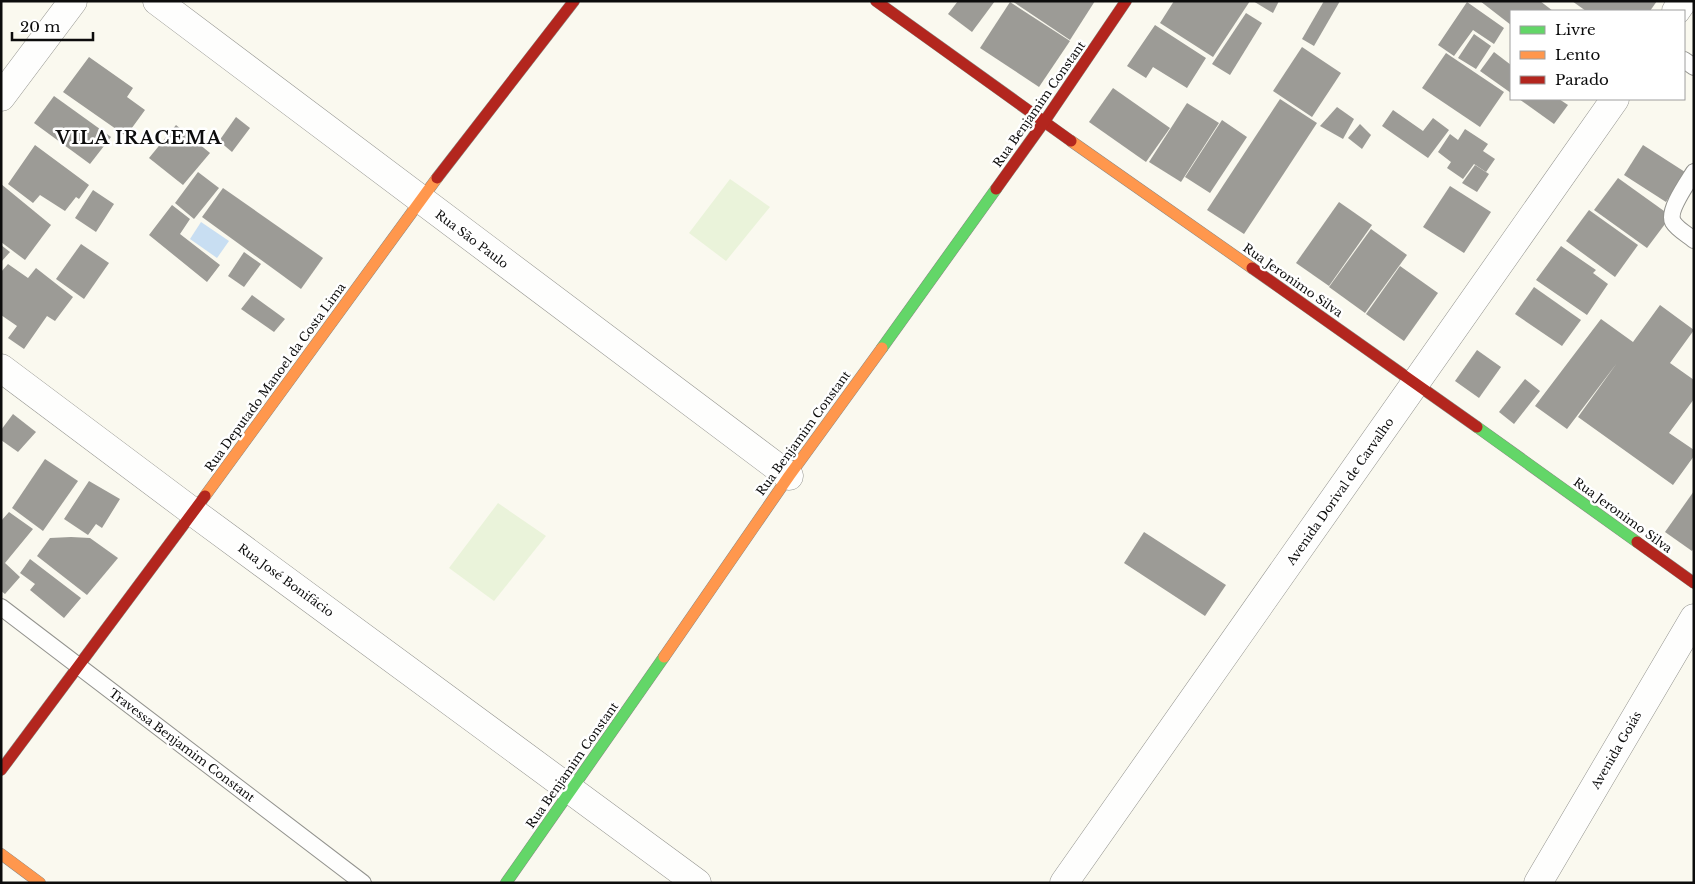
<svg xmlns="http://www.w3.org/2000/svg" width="1695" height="884" font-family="'Libre Baskerville',serif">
	<rect width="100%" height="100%" fill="#faf9ef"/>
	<g fill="#eaf3da">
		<polygon points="730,179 770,207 726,261 689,233"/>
		<polygon points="498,503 546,536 494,601 449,568"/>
	</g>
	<polygon fill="#c8def2" points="201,222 229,241 217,258 190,239"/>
	<g fill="#9c9b96">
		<polygon points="958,1 995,1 972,32 948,14"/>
		<polygon points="1012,1 1095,1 1070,40"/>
		<polygon points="1174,1 1250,1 1213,57 1160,23"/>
		<polygon points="1253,1 1279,1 1273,13"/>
		<polygon points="1324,1 1340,1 1314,46 1302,39"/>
		<polygon points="1480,1 1540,1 1553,11 1511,11 1511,25"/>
		<polygon points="1572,1 1657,1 1650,11 1586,11"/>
		<polygon points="1010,2 1070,41 1039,87 980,48"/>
		<polygon points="1467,2 1504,28 1494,44 1473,30 1454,56 1438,45"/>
		<polygon points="1246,13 1262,23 1230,75 1212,64"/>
		<polygon points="1155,25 1206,58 1187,88 1153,67 1146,78 1127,66"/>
		<polygon points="1474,34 1491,46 1476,69 1458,58"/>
		<polygon points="1302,47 1341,73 1312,117 1273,91"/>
		<polygon points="1494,52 1511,65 1511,93 1480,71"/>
		<polygon points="1446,53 1504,92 1480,127 1422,88"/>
		<polygon points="89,57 133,88 127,97 145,110 126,136 63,92"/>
		<polygon points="1113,88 1170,128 1146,162 1089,122"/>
		<polygon points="54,96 111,137 90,164 34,123"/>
		<polygon points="1280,99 1317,123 1244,234 1207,210"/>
		<polygon points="1519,99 1559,99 1568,105 1554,124"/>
		<polygon points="1187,103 1219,123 1181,182 1149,162"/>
		<polygon points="1337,107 1354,119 1343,139 1320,126"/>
		<polygon points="1393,110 1423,131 1433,118 1449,130 1428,158 1382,126"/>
		<polygon points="236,117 250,128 232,152 219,141"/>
		<polygon points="1222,120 1247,137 1210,193 1185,177"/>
		<polygon points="1360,124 1371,135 1362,149 1348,138"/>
		<polygon points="176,125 210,153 183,185 149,158"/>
		<polygon points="1465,129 1488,144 1483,151 1495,159 1486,172 1474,164 1463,179 1447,168 1451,162 1438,152 1450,134 1458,140"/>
		<polygon points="35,145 89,185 79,199 76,197 65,211 40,195 33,203 8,184"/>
		<polygon points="1643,145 1685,172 1666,202 1624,175"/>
		<polygon points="1475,165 1489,174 1477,192 1462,183"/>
		<polygon points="198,172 219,188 194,219 175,203"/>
		<polygon points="1618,178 1671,216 1647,248 1594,210"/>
		<polygon points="1,184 51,225 25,260 1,242"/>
		<polygon points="1450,186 1491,212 1464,253 1423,227"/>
		<polygon points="223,188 323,258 301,289 202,217"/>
		<polygon points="93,190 114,204 96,232 75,218"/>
		<polygon points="1339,202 1372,225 1329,286 1296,263"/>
		<polygon points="172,205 190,219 180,234 220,265 207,282 149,235"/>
		<polygon points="1589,210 1638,245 1615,277 1566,241"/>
		<polygon points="1371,229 1407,255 1365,313 1329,287"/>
		<polygon points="81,244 109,263 84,299 56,279"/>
		<polygon points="1,245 10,252 1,262"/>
		<polygon points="1561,246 1596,270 1593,273 1608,284 1587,315 1536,280"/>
		<polygon points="244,252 261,264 244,287 228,276"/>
		<polygon points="8,264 28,278 36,268 73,297 55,321 47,316 24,349 8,338 17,326 1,315 1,272"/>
		<polygon points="1400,266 1438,293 1404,341 1366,314"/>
		<polygon points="1534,287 1581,320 1562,346 1515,314"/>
		<polygon points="252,295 285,319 274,332 241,309"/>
		<polygon points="1660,305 1694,330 1670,363 1694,380 1694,399 1669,433 1694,450 1694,456 1673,485 1578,417 1617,363 1567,429 1535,406 1601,319 1633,342"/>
		<polygon points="1477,350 1501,367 1479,398 1455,381"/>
		<polygon points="1525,379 1540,391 1514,424 1499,412"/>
		<polygon points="13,414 36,432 18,452 1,440 1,430"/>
		<polygon points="45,459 78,481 43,531 12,508"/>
		<polygon points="89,481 120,499 102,528 96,524 88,535 64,519"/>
		<polygon points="1694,491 1694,548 1692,551 1665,532"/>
		<polygon points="9,512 33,529 5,563 20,577 5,594 1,591 1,521"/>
		<polygon points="1144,532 1226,585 1205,616 1124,563"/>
		<polygon points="71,537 90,538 118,558 87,595 37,556 50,538"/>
		<polygon points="30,559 81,598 64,618 30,590 35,584 20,573"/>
	</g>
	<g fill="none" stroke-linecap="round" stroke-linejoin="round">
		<g stroke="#93938e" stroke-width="18">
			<g id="lane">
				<polyline points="1684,60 1694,67"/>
				<path d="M1694 172C1688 182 1667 211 1673 222 1677 229 1688 235 1694 240"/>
				<polyline points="1,607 363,883"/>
			</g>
		</g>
		<g stroke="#93938e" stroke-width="29">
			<g id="street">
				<polyline points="157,1 789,476"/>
				<polyline points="1676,11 1683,1"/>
				<polyline points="1,97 73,1"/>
				<polyline points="1,368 193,512 697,883"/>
				<polyline points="1064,883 1615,99"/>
				<polyline points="1538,883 1694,618"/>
			</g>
		</g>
		<g stroke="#8a8985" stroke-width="12">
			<g id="fast">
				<polyline points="882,348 996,189"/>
				<polyline points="1477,427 1637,542"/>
				<polyline points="506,883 664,657"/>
			</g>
		</g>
		<g stroke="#8a8985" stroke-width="12">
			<g id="slow">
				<polyline points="1071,141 1252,268"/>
				<polyline points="205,496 437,178"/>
				<polyline points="664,657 789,476 882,348"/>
				<polyline points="1,854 40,883"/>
			</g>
		</g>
		<g stroke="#8a8985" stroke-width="12">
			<g id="jam">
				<polyline points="876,1 1071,141"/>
				<polyline points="437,178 574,1"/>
				<polyline points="996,189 1044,122 1126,1"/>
				<polyline points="1252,268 1477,427"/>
				<polyline points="1637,542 1694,583"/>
				<polyline points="1,770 205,496"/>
			</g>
		</g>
		<use href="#lane" stroke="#fefefd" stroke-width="16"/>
		<use href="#street" stroke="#fefefd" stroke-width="28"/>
		<use href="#fast" stroke="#63d668" stroke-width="11"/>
		<use href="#slow" stroke="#ff974d" stroke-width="11"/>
		<use href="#jam" stroke="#b3261e" stroke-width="11"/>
	</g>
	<g text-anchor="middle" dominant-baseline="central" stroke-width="5" stroke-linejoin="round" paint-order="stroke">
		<g font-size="12" fill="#0c0c0c" stroke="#fff">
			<text transform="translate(1039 104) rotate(-55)">Rua Benjamim Constant</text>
			<text transform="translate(472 239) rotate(37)">Rua São Paulo</text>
			<text transform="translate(1293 280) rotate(35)">Rua Jeronimo Silva</text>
			<text transform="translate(275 377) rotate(-54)">Rua Deputado Manoel da Costa Lima</text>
			<text transform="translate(803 433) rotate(-54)">Rua Benjamim Constant</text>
			<text transform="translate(1340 491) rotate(-55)">Avenida Dorival de Carvalho</text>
			<text transform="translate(1623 515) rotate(36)">Rua Jeronimo Silva</text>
			<text transform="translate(286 580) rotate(36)">Rua José Bonifácio</text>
			<text transform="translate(182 745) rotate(37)">Travessa Benjamim Constant</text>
			<text transform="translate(1616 750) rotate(-60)">Avenida Goiás</text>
			<text transform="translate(572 765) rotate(-55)">Rua Benjamim Constant</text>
		</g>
		<g font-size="18" font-weight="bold" letter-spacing="1" fill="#0c0c0c" stroke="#fff">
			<text x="139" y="138">VILA IRACEMA</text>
		</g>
	</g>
	<rect width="1695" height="884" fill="none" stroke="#0c0c0c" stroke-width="5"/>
	<rect x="1510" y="10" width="175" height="90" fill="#ffffff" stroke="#9e9e9e"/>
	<rect x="1520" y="26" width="25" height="8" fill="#63d668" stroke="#9e9e9e"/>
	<text x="1555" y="35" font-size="15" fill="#0c0c0c">Livre</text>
	<rect x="1520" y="51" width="25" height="8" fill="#ff974d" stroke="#9e9e9e"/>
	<text x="1555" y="60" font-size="15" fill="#0c0c0c">Lento</text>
	<rect x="1520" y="76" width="25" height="8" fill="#b3261e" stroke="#9e9e9e"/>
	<text x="1555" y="85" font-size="15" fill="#0c0c0c">Parado</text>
	<path d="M12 32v8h81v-8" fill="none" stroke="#0c0c0c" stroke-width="2.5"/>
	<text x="20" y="32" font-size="15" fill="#0c0c0c" stroke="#ffffff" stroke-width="4" paint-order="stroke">20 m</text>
</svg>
